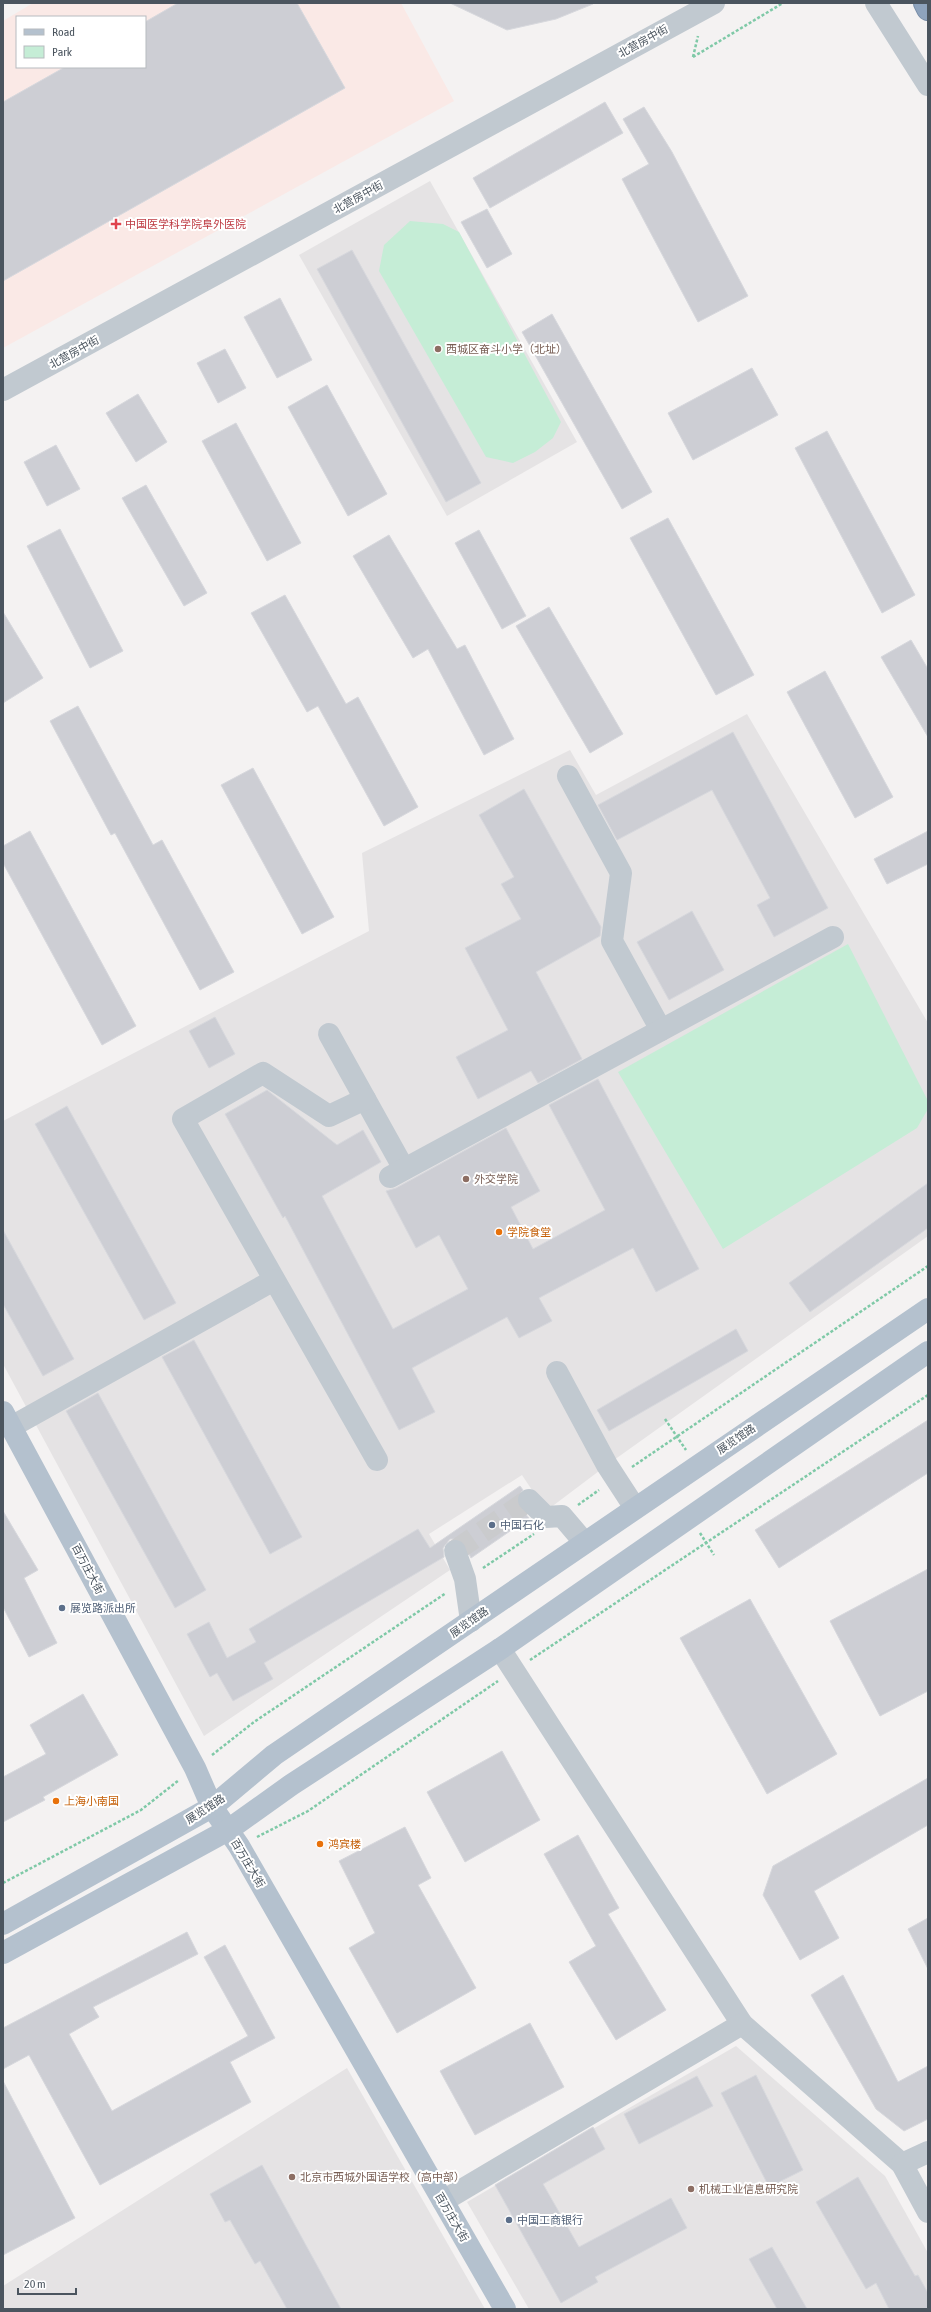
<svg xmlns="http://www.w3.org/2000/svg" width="931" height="2312" font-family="'Asap Condensed','Noto Sans SC',sans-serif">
	<rect width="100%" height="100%" fill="#f4f2f2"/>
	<g fill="#e5e3e4">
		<polygon points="430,181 577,442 447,516 299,255"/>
		<polygon points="747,714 928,1023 928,1236 607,1465 546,1511 522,1475 429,1534 450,1570 204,1736 3,1364 3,1121 369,931 362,853 570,750 596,795"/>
		<polygon points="736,2046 885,2176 928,2253 928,2309 529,2309 467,2202"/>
		<polygon points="347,2068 485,2309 3,2309 3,2286"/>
	</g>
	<path fill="#fae9e6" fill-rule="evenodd" d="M33 3H401L454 101 3 348V21ZM17 17H145V67H17Z"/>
	<g fill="#c5edd6">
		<polygon points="410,221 443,224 459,232 561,422 553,438 535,452 513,463 486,457 379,271 384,245"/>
		<polygon points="848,944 928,1101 928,1109 917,1128 723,1249 618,1072"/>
	</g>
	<g fill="#cdced4" stroke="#d7d8dd">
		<polygon points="178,3 297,3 345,88 3,281 3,102 65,67 145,67 145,22"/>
		<polygon points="450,3 593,3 593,4 556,19 507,30"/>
		<polygon points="605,102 623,133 490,208 473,178"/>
		<polygon points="644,107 672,152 748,296 698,322 622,179 649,164 623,119"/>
		<polygon points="487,209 512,254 487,268 461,222"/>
		<polygon points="352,250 481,483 446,502 317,269"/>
		<polygon points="280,298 312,360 277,378 244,317"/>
		<polygon points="552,314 652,492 622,509 522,332"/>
		<polygon points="225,349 246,388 218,403 197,363"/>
		<polygon points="752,368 778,415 693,460 668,413"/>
		<polygon points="327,385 387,494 348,516 288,407"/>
		<polygon points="138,394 167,442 136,462 106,413"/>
		<polygon points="236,423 301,543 267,561 202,441"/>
		<polygon points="827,431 915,595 882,613 795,448"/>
		<polygon points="56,445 80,489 47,506 24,462"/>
		<polygon points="146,485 207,593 184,606 122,498"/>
		<polygon points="668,518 754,675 716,695 630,538"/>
		<polygon points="60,529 123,651 90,668 27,546"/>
		<polygon points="479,530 526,616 502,629 455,543"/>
		<polygon points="389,535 457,649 465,645 514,739 484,755 428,649 413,658 353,556"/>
		<polygon points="285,595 346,704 358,697 418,807 384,826 318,706 307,712 251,613"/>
		<polygon points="549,607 623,734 590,753 516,626"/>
		<polygon points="3,612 43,678 3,703"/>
		<polygon points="911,640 928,669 928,737 881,657"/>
		<polygon points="825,671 893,797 855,818 787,692"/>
		<polygon points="78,706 153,845 162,840 234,972 200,990 115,833 111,835 50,721"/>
		<polygon points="733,732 828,908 774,937 757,905 770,898 712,790 617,840 598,805"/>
		<polygon points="253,768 334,917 302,934 221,785"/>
		<polygon points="524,789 601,927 600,936 536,972 582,1059 538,1083 531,1071 478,1099 456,1057 508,1030 465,948 521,919 501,884 514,877 479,815"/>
		<polygon points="30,831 136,1026 102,1045 3,863 3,846"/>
		<polygon points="928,831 928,864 887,884 874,859"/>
		<polygon points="692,911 724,970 669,1000 637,942"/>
		<polygon points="215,1017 235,1054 209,1068 189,1031"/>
		<polygon points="598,1079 699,1269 656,1292 633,1248 539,1298 552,1321 519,1338 507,1317 412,1368 435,1412 399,1430 285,1216 283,1218 225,1114 267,1090 337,1145 363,1130 381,1162 322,1196 393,1329 468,1289 439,1235 416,1248 386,1191 396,1188 506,1128 540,1191 511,1207 533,1249 605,1210 549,1105"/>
		<polygon points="67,1106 176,1303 144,1320 35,1124"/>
		<polygon points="928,1183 928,1228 810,1312 789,1283"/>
		<polygon points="3,1230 74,1359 43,1376 3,1304"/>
		<polygon points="736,1329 748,1351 609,1431 597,1410"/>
		<polygon points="194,1340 302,1537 270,1554 162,1357"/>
		<polygon points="98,1393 206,1590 175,1608 66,1411"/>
		<polygon points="928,1420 928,1473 779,1568 755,1530"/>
		<polygon points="520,1486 523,1490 517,1496 517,1504 529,1518 471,1558 463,1542 458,1539 450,1539 443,1548 444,1557 264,1663 273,1679 233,1701 217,1673 210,1677 187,1634 209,1622 227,1658 256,1642 249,1629 418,1529 430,1548"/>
		<polygon points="3,1511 38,1570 24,1578 57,1643 29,1657 3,1607"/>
		<polygon points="928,1569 928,1691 880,1716 830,1621"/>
		<polygon points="750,1599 837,1754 767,1794 680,1638"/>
		<polygon points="83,1694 118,1755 43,1797 45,1800 3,1822 3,1777 46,1754 30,1725"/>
		<polygon points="502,1751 540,1820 465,1862 427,1792"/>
		<polygon points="928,1778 928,1825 814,1891 839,1938 800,1960 763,1895 773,1866"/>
		<polygon points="405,1827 431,1878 418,1885 476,1988 397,2033 349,1948 375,1933 339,1861"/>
		<polygon points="578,1835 619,1908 608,1914 666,2010 616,2040 569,1962 596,1946 544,1854"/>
		<polygon points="928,1918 928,1969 908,1929"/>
		<polygon points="187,1932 198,1954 93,2007 99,2017 69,2034 112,2111 248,2036 204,1957 225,1945 275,2038 230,2062 251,2102 100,2185 29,2055 3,2069 3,2028"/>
		<polygon points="843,1975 898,2082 928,2066 928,2119 904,2131 876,2109 811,1995"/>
		<polygon points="530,2023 564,2087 475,2135 440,2071"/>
		<polygon points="756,2075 803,2170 769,2187 721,2093"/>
		<polygon points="697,2076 713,2106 639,2144 624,2114"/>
		<polygon points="3,2081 75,2218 3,2255"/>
		<polygon points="593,2127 605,2149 543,2184 579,2247 671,2198 687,2228 595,2277 598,2282 561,2303 495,2185"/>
		<polygon points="262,2165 341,2309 287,2309 260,2261 255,2264 230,2220 225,2222 210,2194"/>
		<polygon points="858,2177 915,2276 918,2275 928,2293 928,2309 889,2309 876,2283 866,2289 816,2202"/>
		<polygon points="772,2247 807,2309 777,2309 749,2259"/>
	</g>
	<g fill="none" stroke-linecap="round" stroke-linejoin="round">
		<polyline stroke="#cacbcd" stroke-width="22" stroke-dasharray="22 11" stroke-linecap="butt" points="455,1551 529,1500"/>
		<g stroke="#798ea8" stroke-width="24">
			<polyline id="highway" points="925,3 928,9"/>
		</g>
		<g stroke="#7fc9a7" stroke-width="2.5" stroke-dasharray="3 2" stroke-linecap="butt">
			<polyline points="693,57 783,3"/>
			<polyline points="693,57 698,36"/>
			<polyline points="665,1419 686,1450"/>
			<polyline points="632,1467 928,1266"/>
			<polyline points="578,1505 599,1490"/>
			<polyline points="700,1533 714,1555"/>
			<polyline points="483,1568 534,1534"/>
			<polyline points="530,1660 928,1395"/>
			<polyline points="212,1755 254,1722 446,1593"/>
			<polyline points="257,1837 308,1811 498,1681"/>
			<polyline points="3,1883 141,1810 179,1780"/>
		</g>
		<g stroke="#c1c9d0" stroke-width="22">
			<polyline points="876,3 928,85"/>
			<polyline points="3,390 714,3"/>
			<polyline points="568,776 621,873 612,941 661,1030"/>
			<polyline points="329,1034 404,1169"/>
			<polyline points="365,1099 329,1116 263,1073 183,1119 377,1460"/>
			<polyline points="390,1177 833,937"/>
			<polyline points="557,1372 607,1465 635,1508"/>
			<polyline points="11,1427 274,1280"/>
			<polyline points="529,1500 546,1517 562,1516 584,1542"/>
			<polyline points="455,1551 465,1579 471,1621"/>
			<polyline points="500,1649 742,2024 902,2164 928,2212"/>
			<polyline points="902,2164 928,2152"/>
			<polyline points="443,2201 742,2024"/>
		</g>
		<g stroke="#b4c1ce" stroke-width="22">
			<polyline points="3,1412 195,1768 212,1807 239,1846 505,2309"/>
			<polyline points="3,1924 212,1807 274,1755 928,1309"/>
			<polyline points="3,1953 228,1830 291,1785 500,1649 928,1352"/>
		</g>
		<use href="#highway" stroke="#8ea3bd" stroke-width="22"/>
	</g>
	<path fill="#e0444e" stroke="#fff" stroke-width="1.5" d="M114 218h4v4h4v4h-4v4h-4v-4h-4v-4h4z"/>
	<g fill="#8d6e63" stroke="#fff" stroke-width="1.5">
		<circle cx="438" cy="349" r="4"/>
		<circle cx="466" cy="1179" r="4"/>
		<circle cx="292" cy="2177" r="4"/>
		<circle cx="691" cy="2189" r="4"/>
	</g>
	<g fill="#e8710a" stroke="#fff" stroke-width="1.5">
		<circle cx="499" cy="1232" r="4"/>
		<circle cx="56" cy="1801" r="4"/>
		<circle cx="320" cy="1844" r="4"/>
	</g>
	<g fill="#5c6f8a" stroke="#fff" stroke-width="1.5">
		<circle cx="492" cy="1525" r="4"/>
		<circle cx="62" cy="1608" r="4"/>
		<circle cx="509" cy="2220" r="4"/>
	</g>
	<g text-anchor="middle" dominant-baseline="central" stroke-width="4" stroke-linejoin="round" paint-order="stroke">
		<g font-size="11" fill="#4b555f" stroke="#fff">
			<text transform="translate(643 41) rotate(-29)">北营房中街</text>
			<text transform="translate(358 197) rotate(-29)">北营房中街</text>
			<text transform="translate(74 352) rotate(-29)">北营房中街</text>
			<text transform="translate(736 1439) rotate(-34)">展览馆路</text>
			<text transform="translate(88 1569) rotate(62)">百万庄大街</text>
			<text transform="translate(469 1622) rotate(-35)">展览馆路</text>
			<text transform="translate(205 1809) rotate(-33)">展览馆路</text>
			<text transform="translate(248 1863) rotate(59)">百万庄大街</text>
			<text transform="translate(452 2217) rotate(60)">百万庄大街</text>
		</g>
		<g font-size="11" fill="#be3a42" stroke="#fff" text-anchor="start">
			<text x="125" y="224">中国医学科学院阜外医院</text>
		</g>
		<g font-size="11" fill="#785e54" stroke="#fff" text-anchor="start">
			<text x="446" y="349">西城区奋斗小学（北址）</text>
			<text x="474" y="1179">外交学院</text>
			<text x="300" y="2177">北京市西城外国语学校（高中部）</text>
			<text x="699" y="2189">机械工业信息研究院</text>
		</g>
		<g font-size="11" fill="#c56008" stroke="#fff" text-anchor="start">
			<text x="507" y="1232">学院食堂</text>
			<text x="64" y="1801">上海小南国</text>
			<text x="328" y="1844">鸿宾楼</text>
		</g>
		<g font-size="11" fill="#4e5e75" stroke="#fff" text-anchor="start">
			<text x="500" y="1525">中国石化</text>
			<text x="70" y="1608">展览路派出所</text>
			<text x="517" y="2220">中国工商银行</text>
		</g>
	</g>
	<rect width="931" height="2312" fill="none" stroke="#4b555f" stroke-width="8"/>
	<rect x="16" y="16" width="130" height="52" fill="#ffffff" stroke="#b7bbbf"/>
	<rect x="24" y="29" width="20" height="6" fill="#b4c1ce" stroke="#b7bbbf"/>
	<text x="52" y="36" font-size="12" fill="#4b555f">Road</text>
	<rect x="24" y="46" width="20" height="12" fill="#c5edd6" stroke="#b7bbbf"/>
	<text x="52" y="56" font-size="12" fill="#4b555f">Park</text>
	<path d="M18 2288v6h58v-6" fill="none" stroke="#4b555f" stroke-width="2"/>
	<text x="24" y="2288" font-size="12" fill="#4b555f" stroke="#ffffff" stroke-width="3" paint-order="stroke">20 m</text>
</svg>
